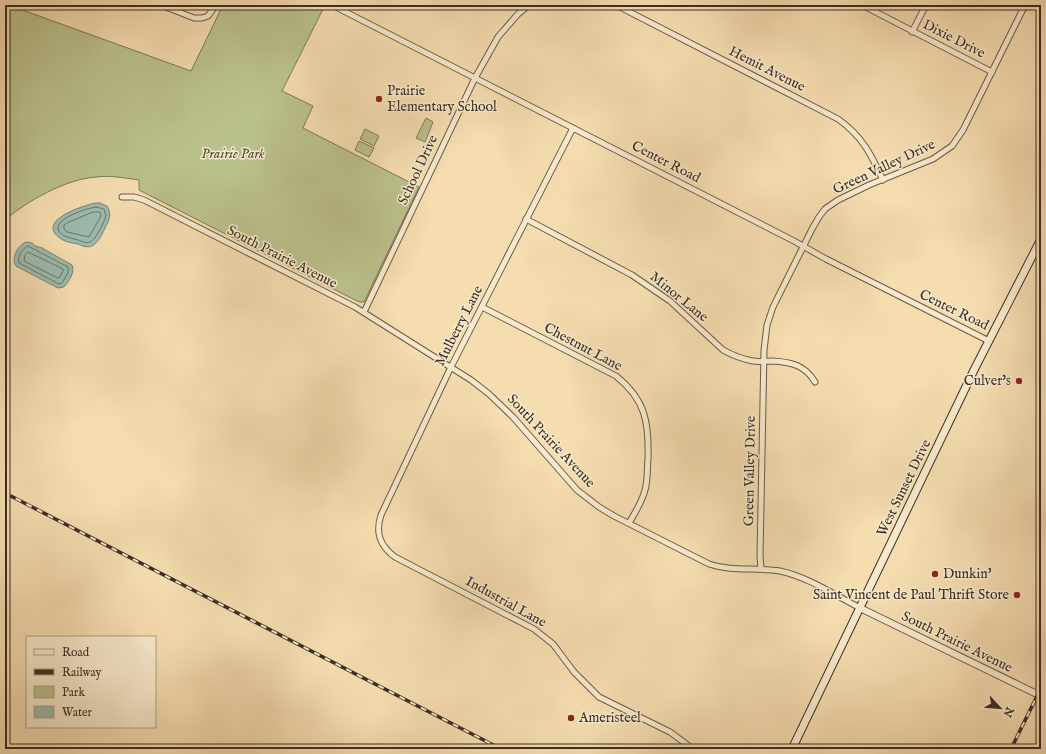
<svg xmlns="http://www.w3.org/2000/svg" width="1046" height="754" font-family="'IM FELL English',serif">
	<rect width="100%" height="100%" fill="#f5ddb0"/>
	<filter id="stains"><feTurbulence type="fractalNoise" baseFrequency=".005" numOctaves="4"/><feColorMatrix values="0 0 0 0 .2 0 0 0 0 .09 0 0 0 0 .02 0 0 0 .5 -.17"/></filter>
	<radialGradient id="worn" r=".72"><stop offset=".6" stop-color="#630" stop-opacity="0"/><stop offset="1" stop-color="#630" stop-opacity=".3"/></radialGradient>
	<g fill="#bbc18c" stroke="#7c7858">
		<path d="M223 5H320L324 7 282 91 313 106 303 128 419 187 364 302H361L357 301 139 190V180C124 178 110 175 96 177 66 179 27 201 5 220V7L17 8 191 71Z"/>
		<polygon points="426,118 433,122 425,142 416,138"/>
		<polygon points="365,129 379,136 374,146 360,139"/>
		<polygon points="359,141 374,148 369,157 355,150"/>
	</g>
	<g fill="#9cbbad" stroke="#768376">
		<path d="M96 203H100L107 206C112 214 109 221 105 228 102 234 99 242 92 246 88 248 82 246 78 244 72 243 65 242 60 238 35 221 84 205 96 203Z"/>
		<path d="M26 242 32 243 35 246 42 248 72 265C75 273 69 281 64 287L58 288 16 266C11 258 17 246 26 242Z"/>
	</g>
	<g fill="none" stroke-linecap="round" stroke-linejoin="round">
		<g stroke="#6c7468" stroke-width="1">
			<path d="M96 207 104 209 106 216C104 222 96 240 90 242 87 244 82 241 78 240 72 238 62 237 59 231 52 219 88 208 96 207Z"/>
			<polygon points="93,212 100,212 101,216 89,237 67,232 64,229 64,225 67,223"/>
			<path d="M28 246 68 267V273L62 283 59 284 19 263C17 257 22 248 28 246Z"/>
			<polygon points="28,252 63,269 63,271 60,277 58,278 24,261 25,255"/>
		</g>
		<g stroke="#6a5a47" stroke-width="7">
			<g id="minor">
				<polyline points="161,5 194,18 202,18 208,16 216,5"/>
				<polyline points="332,5 794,241 826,259 989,341"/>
				<path d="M616 5 838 119C862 136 871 154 883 180"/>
				<polyline points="862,5 992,72"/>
				<polyline points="912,32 926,5"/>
				<path d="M573 128 451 367 381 515C375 533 380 546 395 557L534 629 553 644 574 672 599 697 670 732 693 749"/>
				<path d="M122 197H134L144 200 355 307 471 380 489 394 513 417 577 490 599 507 614 516 709 564C732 572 756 567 780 571 808 577 835 595 860 608"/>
				<path d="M526 219 632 275 670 301 723 350C732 355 742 359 753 361 759 362 766 361 772 361 791 362 805 365 815 382"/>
				<path d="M482 307 616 376C646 400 649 423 648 459 647 469 648 480 645 490 642 502 635 513 629 523"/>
				<polyline points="364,312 475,78 498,37 518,14 529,5"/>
				<polyline points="761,569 760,556 764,350 767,325 773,307 812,229 819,217 825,209 838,200 869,185 933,159 952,146 963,130 1025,5"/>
			</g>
		</g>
		<g stroke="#6a5a47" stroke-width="8">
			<polyline id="tertiary" points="860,608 1041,696"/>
		</g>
		<g stroke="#3c2e24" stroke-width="9">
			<polyline id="secondary" points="792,749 974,370 1041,239"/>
		</g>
		<use href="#minor" stroke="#f8e9cc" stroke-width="5"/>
		<use href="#tertiary" stroke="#f8e9cc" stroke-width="6"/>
		<use href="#secondary" stroke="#f8e9cc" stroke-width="7"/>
		<g stroke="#3c2e24" stroke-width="3.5">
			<g id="rail">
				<polyline points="5,493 501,749"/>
				<polyline points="1011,749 1041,688"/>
			</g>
		</g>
		<use href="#rail" stroke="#f8e9cc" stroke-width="2" stroke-dasharray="6" stroke-linecap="butt"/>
	</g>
	<g fill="#8f2418" stroke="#f8e9cc" stroke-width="1.5">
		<circle cx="379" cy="99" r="4"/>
		<circle cx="1019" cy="381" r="4"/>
		<circle cx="935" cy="574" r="4"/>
		<circle cx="1017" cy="595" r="4"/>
		<circle cx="571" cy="718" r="4"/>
	</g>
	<g text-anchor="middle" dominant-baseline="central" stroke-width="3" stroke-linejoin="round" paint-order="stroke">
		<g font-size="14" fill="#3c2e24" stroke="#f8e9cc">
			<text transform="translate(954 39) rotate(27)">Dixie Drive</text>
			<text transform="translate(767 69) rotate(27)">Hemit Avenue</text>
			<text transform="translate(666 162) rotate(27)">Center Road</text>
			<text transform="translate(884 167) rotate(-25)">Green Valley Drive</text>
			<text transform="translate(418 170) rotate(-65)">School Drive</text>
			<text transform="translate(282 257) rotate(27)">South Prairie Avenue</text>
			<text transform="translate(679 297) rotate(39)">Minor Lane</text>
			<text transform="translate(954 310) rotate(26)">Center Road</text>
			<text transform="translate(459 326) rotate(-63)">Mulberry Lane</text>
			<text transform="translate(583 347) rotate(28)">Chestnut Lane</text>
			<text transform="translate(551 441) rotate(47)">South Prairie Avenue</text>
			<text transform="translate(750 471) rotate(-89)">Green Valley Drive</text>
			<text transform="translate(904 488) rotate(-64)">West Sunset Drive</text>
			<text transform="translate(506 602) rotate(29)">Industrial Lane</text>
			<text transform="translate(957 642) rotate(26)">South Prairie Avenue</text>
		</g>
		<g font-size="14" fill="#3c2e24" stroke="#f8e9cc" text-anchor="start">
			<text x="387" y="91">Prairie<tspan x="387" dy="16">Elementary School</tspan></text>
			<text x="1011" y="381" text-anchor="end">Culver's</text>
			<text x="943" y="574">Dunkin'</text>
			<text x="1009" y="595" text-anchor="end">Saint Vincent de Paul Thrift Store</text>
			<text x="579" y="718">Ameristeel</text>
		</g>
		<g font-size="14" font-style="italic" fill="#554b39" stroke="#f8e9cc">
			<text x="233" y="154">Prairie Park</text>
		</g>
	</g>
	<rect width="1046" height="754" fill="none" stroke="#f5ddb0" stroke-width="20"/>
	<rect x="6" y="6" width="1034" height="742" fill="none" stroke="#3c2e24" stroke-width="2"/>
	<rect x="10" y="10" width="1026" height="734" fill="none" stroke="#3c2e24"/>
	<rect x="26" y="636" width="130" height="92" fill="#f8e9cc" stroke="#ad9e89"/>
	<rect x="34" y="649" width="20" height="6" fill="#f8e9cc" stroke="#ad9e89"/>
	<text x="62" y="656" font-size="12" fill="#3c2e24">Road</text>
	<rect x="34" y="669" width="20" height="6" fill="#3c2e24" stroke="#ad9e89"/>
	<text x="62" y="676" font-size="12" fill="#3c2e24">Railway</text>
	<rect x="34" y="686" width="20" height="12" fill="#bbc18c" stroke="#ad9e89"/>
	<text x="62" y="696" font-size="12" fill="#3c2e24">Park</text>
	<rect x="34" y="706" width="20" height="12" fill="#9cbbad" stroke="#ad9e89"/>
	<text x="62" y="716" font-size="12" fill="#3c2e24">Water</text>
	<g transform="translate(1000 708) rotate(116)" stroke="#f8e9cc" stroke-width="3" paint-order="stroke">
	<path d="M0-3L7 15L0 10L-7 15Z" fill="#3c2e24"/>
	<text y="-6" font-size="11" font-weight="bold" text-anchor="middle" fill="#3c2e24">N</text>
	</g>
	<rect width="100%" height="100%" filter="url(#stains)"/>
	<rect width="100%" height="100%" fill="url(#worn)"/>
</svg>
